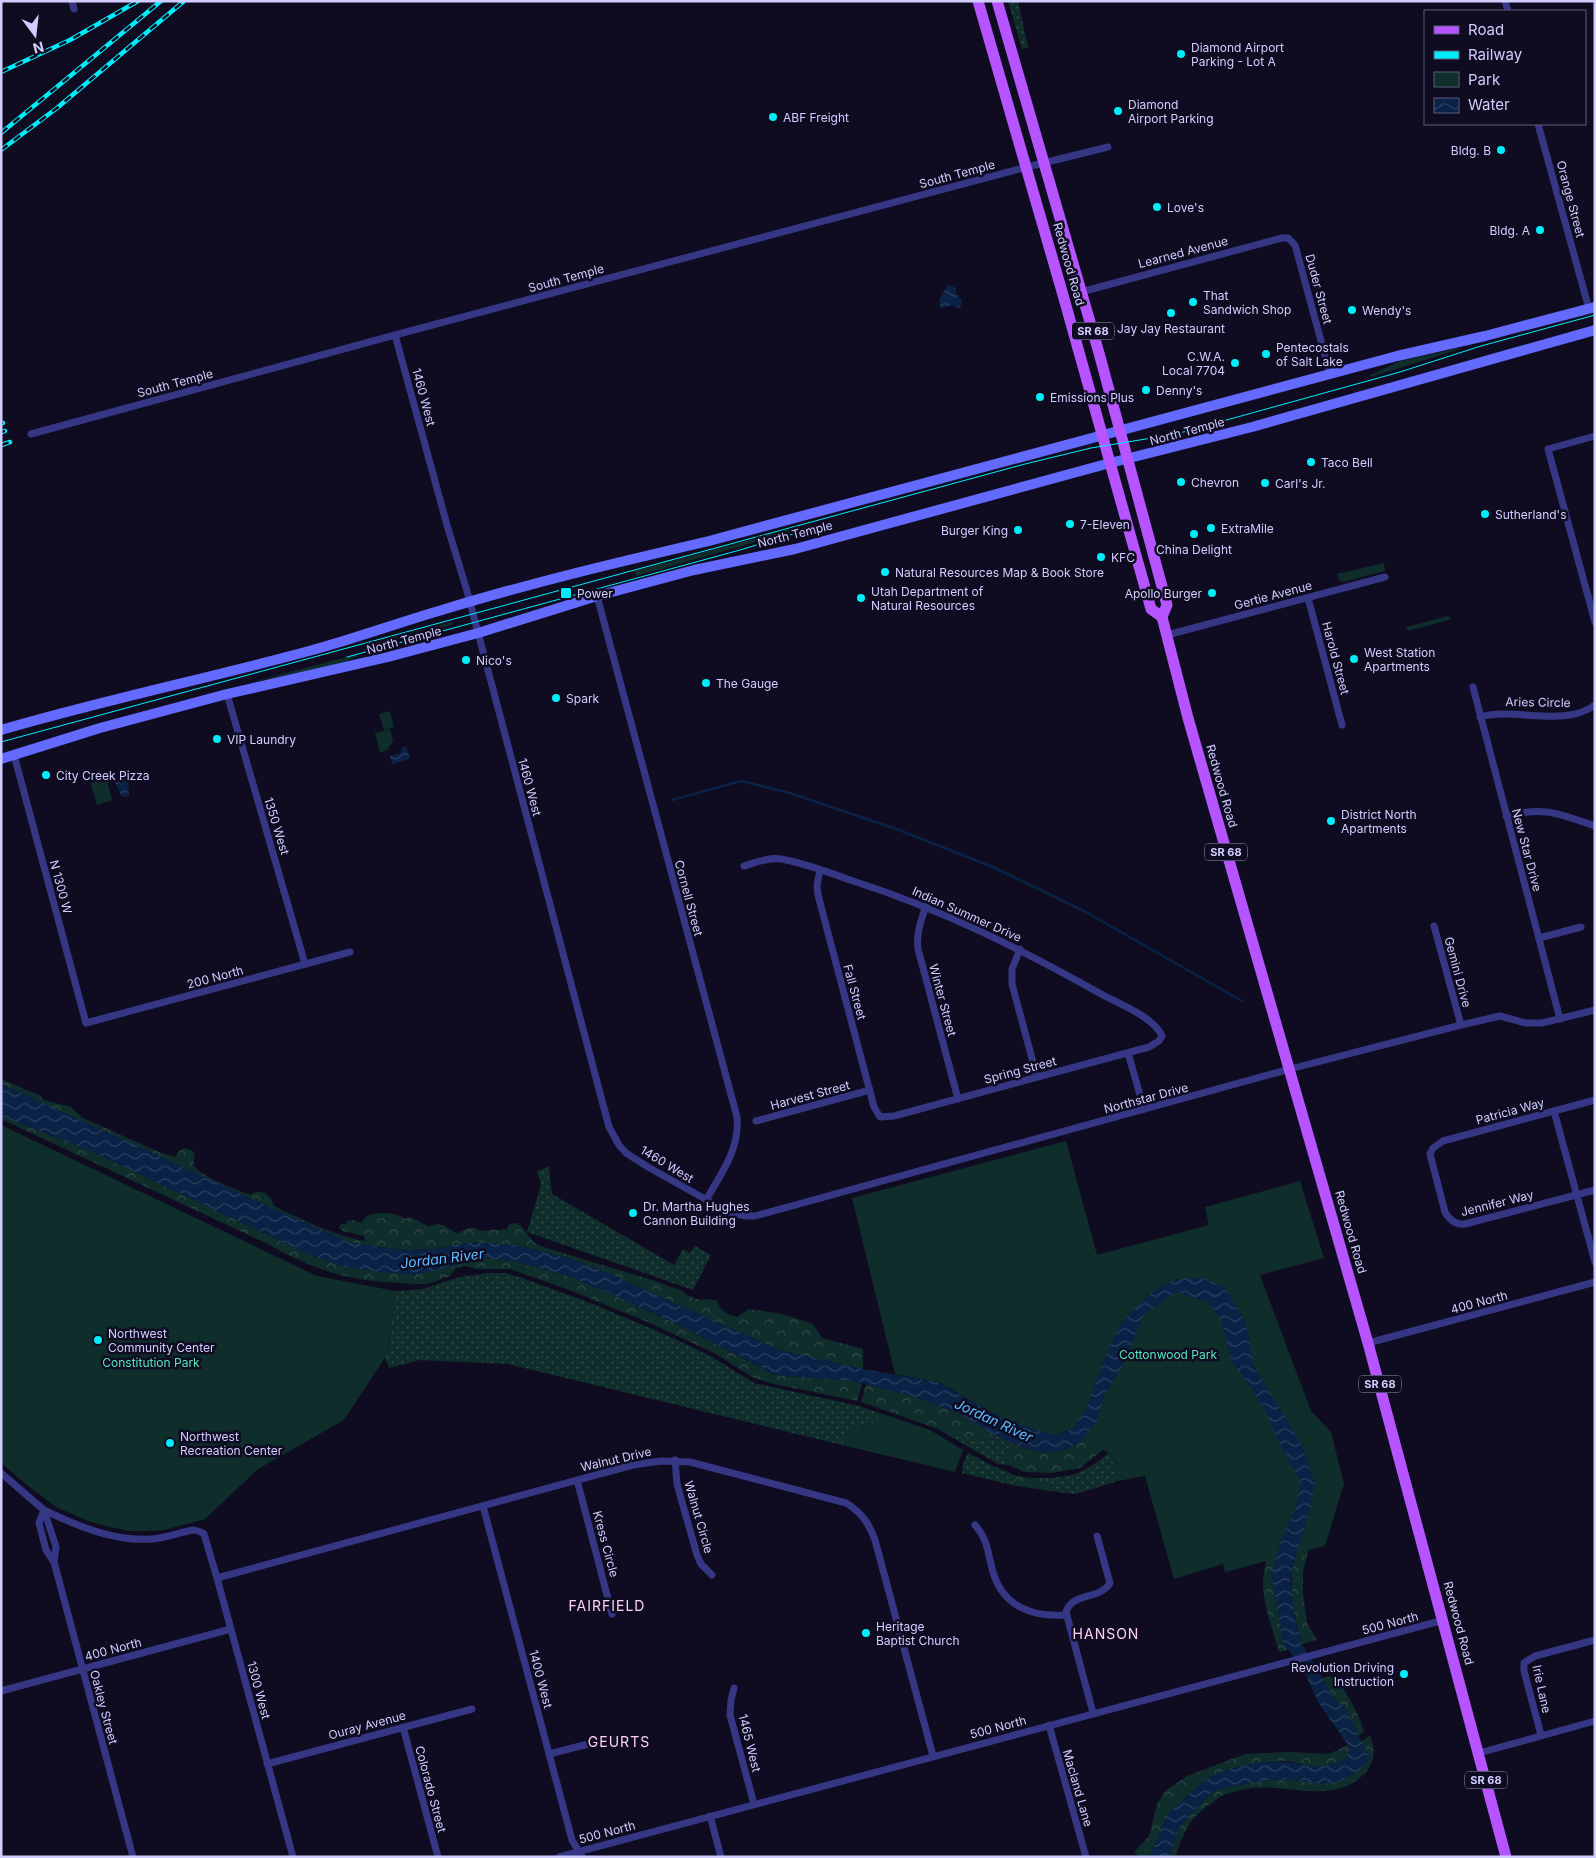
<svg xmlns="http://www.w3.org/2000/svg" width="1596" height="1858" font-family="Inter,sans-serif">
	<defs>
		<pattern id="grass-dots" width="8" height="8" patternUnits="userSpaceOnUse" patternTransform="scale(1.25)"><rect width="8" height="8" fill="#0f2d2a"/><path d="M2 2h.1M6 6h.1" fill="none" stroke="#314a4a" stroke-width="1.8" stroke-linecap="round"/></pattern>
		<pattern id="forest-crowns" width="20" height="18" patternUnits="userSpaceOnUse" patternTransform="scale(1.25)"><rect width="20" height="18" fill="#0f2d2a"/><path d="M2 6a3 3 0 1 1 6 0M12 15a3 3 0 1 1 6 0" fill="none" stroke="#314a4a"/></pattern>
		<pattern id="water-waves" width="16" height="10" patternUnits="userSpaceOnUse" patternTransform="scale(1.25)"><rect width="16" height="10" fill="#092245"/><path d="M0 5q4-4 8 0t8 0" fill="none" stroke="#2c4161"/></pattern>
	</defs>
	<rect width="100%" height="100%" fill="#0f0c22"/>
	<g fill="url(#grass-dots)">
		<polygon points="1008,1 1018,1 1028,47 1022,49"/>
		<polygon points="549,1167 552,1194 674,1265 683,1249 690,1253 695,1246 711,1255 693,1290 527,1232 541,1185 537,1171"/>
		<polygon points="489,1273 505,1273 525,1279 593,1304 673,1338 712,1357 754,1383 859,1406 880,1413 876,1422 849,1430 842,1445 508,1364 420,1360 389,1368 385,1357 388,1353 395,1291 423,1289 460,1277"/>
		<polygon points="938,1429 965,1437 997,1440 995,1435 1021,1447 1005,1449 1009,1465 998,1464"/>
		<polygon points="968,1453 991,1465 1017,1476 1012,1485 962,1473 963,1463"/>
		<path d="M1108 1453 1111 1455 1118 1481 1076 1494 1050 1491V1478C1076 1476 1088 1471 1108 1453Z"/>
	</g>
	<g fill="url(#forest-crowns)">
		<path d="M1 1079 39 1095 44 1100 71 1107 81 1117 161 1153 176 1157 179 1151 185 1148 193 1151 195 1157 193 1164C200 1177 235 1189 250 1195 261 1187 271 1195 274 1206 296 1217 343 1239 366 1241L364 1236 343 1231 339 1228 341 1224H347V1221L353 1220 361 1223C363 1220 366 1216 370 1215 378 1211 399 1213 405 1219L410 1217 428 1226 438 1224 445 1226 457 1234C464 1230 474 1224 480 1231L507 1229 509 1224 517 1223C527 1229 529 1241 540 1246L655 1281 682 1291 687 1295 696 1299 703 1300 709 1299 717 1301C722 1312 726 1314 737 1317L749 1309 782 1314 813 1324 822 1338 863 1349V1369L779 1350 614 1276 572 1259 519 1246 474 1242 434 1249 401 1250 348 1242 251 1199 1 1084Z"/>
		<path d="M1 1116 93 1152 308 1254 341 1266 380 1272 454 1264 487 1258 518 1262 568 1276 616 1296 679 1325 775 1375 855 1381 862 1384 857 1401 774 1384 754 1378 714 1353 645 1321 572 1291 510 1269H478L465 1266 456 1268 449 1277C442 1278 438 1281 431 1283 423 1285 412 1284 404 1283 352 1282 313 1270 268 1244L1 1119Z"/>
		<polygon points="866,1384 909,1395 958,1413 995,1435 997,1440 965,1437 938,1429 861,1402"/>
		<polygon points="1265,1411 1283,1643 1288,1650 1279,1652 1266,1608 1263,1590 1263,1577 1266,1564 1264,1546"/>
		<polygon points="1097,1421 1112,1443 1080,1468 1052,1473 1024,1472 1009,1465 1005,1449 1021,1447 1041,1452 1064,1450 1080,1442"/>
		<polygon points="1017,1476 1031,1478 1050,1478 1050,1491 1012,1485"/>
		<path d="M1319 1509 1303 1572V1594L1307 1623 1317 1640 1302 1644C1293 1612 1285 1578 1299 1546 1304 1533 1313 1521 1319 1509Z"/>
		<path d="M1329 1676C1331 1677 1334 1678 1336 1680 1344 1687 1363 1721 1364 1732L1359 1736 1345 1709 1333 1698 1323 1678Z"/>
		<path d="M1370 1735C1375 1751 1376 1761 1364 1774 1334 1805 1290 1784 1253 1788 1244 1789 1232 1792 1223 1795 1218 1798 1212 1803 1207 1806 1187 1822 1184 1833 1175 1857H1169L1180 1826 1213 1791 1253 1782 1287 1779 1320 1784 1370 1759 1361 1742Z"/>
		<polygon points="1348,1745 1350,1748 1346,1758 1336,1763 1316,1767 1287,1761 1256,1763 1234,1768 1211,1776 1189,1794 1168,1814 1149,1857 1137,1857 1135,1851 1149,1836 1157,1804 1164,1792 1187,1776 1245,1754 1289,1752 1329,1754"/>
	</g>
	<g fill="#0f2d2a">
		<polygon points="1459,348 1460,349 1371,377 1370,375 1400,361"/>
		<polygon points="791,529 791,532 636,576 635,571"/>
		<polygon points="1384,563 1385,571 1343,582 1339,580 1337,574"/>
		<polygon points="1448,616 1452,619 1408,631 1406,627"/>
		<polygon points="452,622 453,623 452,625 374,645 374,643"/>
		<polygon points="358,654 358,656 342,664 248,683"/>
		<polygon points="390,711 394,727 384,730 379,714"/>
		<polygon points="390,729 393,741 387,750 380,753 375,733"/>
		<polygon points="105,773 112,800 97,805 89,777"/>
		<polygon points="1,1125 317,1276 395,1291 388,1353 344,1420 258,1469 205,1519 164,1530 147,1531 130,1531 109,1527 88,1521 56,1507 27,1485 1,1463"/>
		<polygon points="1066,1141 1097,1255 1209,1225 1205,1207 1300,1181 1324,1258 1260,1275 1311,1411 1331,1432 1344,1484 1325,1546 1225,1572 1223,1564 1174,1579 1145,1476 1118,1481 1111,1455 1072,1429 1054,1435 1032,1429 1007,1421 938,1382 895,1374 852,1198"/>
		<polygon points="880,1413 930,1430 963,1450 955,1472 842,1445 849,1430 876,1422"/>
	</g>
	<g fill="url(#water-waves)">
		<path d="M949 285 956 288V294L962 300 960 307 956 308 952 305 943 308 940 306 939 300C942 295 944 289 949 285Z"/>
		<polygon points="406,746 410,759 392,764 390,756 402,753 401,748"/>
		<polygon points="128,777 129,796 122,797 114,780"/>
		<polygon points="1,1084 181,1166 251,1199 348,1242 401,1250 434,1249 474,1242 519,1246 572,1259 614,1276 779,1350 863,1369 937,1382 1007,1421 1054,1435 1072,1429 1086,1409 1105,1357 1121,1323 1146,1297 1161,1286 1179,1279 1201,1278 1225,1287 1246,1324 1254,1366 1303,1447 1315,1483 1308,1518 1298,1547 1290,1579 1295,1619 1302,1644 1320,1673 1333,1698 1345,1708 1370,1759 1356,1773 1337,1783 1320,1784 1287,1779 1253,1782 1213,1791 1180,1826 1169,1857 1149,1857 1168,1814 1189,1794 1211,1776 1234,1768 1256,1763 1287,1762 1316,1767 1336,1763 1346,1758 1350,1748 1318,1702 1303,1669 1283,1643 1271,1574 1282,1538 1295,1509 1301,1482 1281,1446 1265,1411 1249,1385 1232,1362 1221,1320 1208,1302 1176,1292 1143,1316 1124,1364 1104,1396 1097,1421 1080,1442 1064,1450 1041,1452 1021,1447 995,1435 958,1413 909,1395 855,1381 776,1375 679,1325 616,1296 568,1276 518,1262 486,1258 414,1275 380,1272 341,1266 308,1254 93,1152 1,1116"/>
	</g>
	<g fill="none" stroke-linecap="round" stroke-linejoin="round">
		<polyline stroke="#092245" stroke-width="2.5" points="672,800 741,781 790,793 899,830 995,868 1084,911 1242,1001"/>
		<g stroke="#353784" stroke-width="7">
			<polyline points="72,1 74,9"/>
			<polyline points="1505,1 1508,11"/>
			<polyline points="1538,124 1589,309"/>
			<polyline points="1081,292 1282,238 1288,238 1295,245 1330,374"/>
			<polyline points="395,335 447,525 467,591 609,1127 619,1145 626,1153 648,1167 730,1213 747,1216 755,1216 1290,1069 1461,1025 1500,1016 1526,1023 1542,1023 1595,1010"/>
			<polyline points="31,434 395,335 1027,167 1108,147"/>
			<polyline points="1595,436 1548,449 1595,622"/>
			<path d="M597 596 737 1117C740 1149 721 1174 706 1200"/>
			<polyline points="1308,598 1342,725"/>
			<polyline points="1167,635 1385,577"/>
			<polyline points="1473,687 1560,1019"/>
			<polyline points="227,694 305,964"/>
			<path d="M1480 717C1516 707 1564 728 1595 705"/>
			<polyline points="14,755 86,1023 350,952"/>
			<path d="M1506 816C1545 806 1559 814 1595 826"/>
			<path d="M744 866C755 863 768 857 781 859 805 863 830 873 853 881 941 909 1021 949 1101 994 1119 1004 1154 1017 1162 1036L1159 1041 1149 1047 894 1116 880 1117 874 1107 818 895 817 885 820 870"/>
			<path d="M926 906C921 920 916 934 918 949L958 1099"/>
			<polyline points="1434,926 1461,1025"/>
			<polyline points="1539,938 1581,927"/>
			<polyline points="1020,949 1012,969 1012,984 1037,1077"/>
			<polyline points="1128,1053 1144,1109"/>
			<path d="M1595 1100 1443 1141 1433 1148 1430 1154 1445 1212C1450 1221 1456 1225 1465 1224L1595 1190"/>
			<polyline points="1554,1111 1595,1262"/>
			<polyline points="756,1121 870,1090"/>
			<polyline points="1368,1343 1595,1282"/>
			<polyline points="675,1460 677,1484 697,1555 701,1564 712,1575"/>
			<polyline points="1,1473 44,1510 56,1547 54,1562"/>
			<polyline points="577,1480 612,1614"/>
			<polyline points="483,1506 572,1840 582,1857"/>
			<path d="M44 1510C77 1526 115 1542 152 1539 167 1538 180 1532 194 1530L201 1532 204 1534 217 1578 293 1857"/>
			<polyline points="44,1510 39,1523 46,1550 54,1562 133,1857"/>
			<path d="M975 1525C989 1541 987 1552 993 1572 1003 1607 1033 1617 1066 1615"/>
			<path d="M217 1578 633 1465 661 1461 690 1462 846 1503C861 1512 869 1523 875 1540L933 1756"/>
			<polyline points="734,1688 731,1700 730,1715 754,1804"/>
			<polyline points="1,1691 231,1629"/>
			<path d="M1093 1713 1066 1612C1072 1592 1100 1600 1110 1583L1097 1536"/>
			<polyline points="1049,1725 1086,1857"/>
			<polyline points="403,1727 438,1857"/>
			<polyline points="1541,1735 1524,1671 1524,1663 1535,1656 1595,1640"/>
			<polyline points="1479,1753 1595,1721"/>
			<polyline points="549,1754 596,1742 619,1739"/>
			<polyline points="267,1764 472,1709"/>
			<polyline points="710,1816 721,1857"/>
			<polyline points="559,1857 1444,1620"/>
		</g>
		<g stroke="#656aff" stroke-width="10">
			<path d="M1 730C103 700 206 679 309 651 354 639 397 623 442 610 530 583 619 562 709 541L1397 356 1485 336 1595 307"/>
			<polyline points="1,759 100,728 227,694 388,657 478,633 597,596 694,570 795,549 1110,463 1252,427 1595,330"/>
		</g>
		<g stroke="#b655ff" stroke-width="11">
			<polyline points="978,1 1063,295 1151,609 1162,617"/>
			<polyline points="997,1 1099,353 1167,605 1162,617 1188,718 1368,1343 1506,1857"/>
		</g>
		<g stroke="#00eef9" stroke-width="1">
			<polyline points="347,657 740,550 819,526"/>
			<polyline points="1,742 1025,464 1091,448 1176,434 1400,372 1481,346 1595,315"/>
		</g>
		<g stroke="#00eef9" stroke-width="4.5">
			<g id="rail">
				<polyline points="1,72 70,40 138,1"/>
				<polyline points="1,133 161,1"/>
				<polyline points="1,150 57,108 184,1"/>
				<polyline points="1,423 3,423"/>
				<polyline points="1,432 5,431"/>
				<polyline points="1,445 10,442"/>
			</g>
		</g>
		<use href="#rail" stroke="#0f0c22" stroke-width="2.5" stroke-dasharray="8" stroke-linecap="butt"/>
	</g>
	<g fill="#00eef9" stroke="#0f0c22" stroke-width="2">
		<circle cx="1181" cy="54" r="5"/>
		<circle cx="1118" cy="111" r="5"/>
		<circle cx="773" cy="117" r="5"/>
		<circle cx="1501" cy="150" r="5"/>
		<circle cx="1157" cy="207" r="5"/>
		<circle cx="1540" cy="230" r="5"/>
		<circle cx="1193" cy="302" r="5"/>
		<circle cx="1352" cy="310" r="5"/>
		<circle cx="1171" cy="313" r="5"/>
		<circle cx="1266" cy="354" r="5"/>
		<circle cx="1235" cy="363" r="5"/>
		<circle cx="1146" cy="390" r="5"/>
		<circle cx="1040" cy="397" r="5"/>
		<circle cx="1311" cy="462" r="5"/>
		<circle cx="1181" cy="482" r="5"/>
		<circle cx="1265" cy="483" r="5"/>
		<circle cx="1485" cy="514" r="5"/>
		<circle cx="1070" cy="524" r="5"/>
		<circle cx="1211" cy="528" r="5"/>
		<circle cx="1018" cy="530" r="5"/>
		<circle cx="1194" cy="534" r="5"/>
		<circle cx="1101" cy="557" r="5"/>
		<circle cx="885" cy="572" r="5"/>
		<rect x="560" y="587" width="12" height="12" rx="2.5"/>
		<circle cx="1212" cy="593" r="5"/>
		<circle cx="861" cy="598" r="5"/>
		<circle cx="1354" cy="659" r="5"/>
		<circle cx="466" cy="660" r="5"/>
		<circle cx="706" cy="683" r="5"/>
		<circle cx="556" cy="698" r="5"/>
		<circle cx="217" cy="739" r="5"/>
		<circle cx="46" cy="775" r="5"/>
		<circle cx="1331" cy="821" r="5"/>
		<circle cx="633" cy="1213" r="5"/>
		<circle cx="98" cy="1340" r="5"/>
		<circle cx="170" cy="1443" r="5"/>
		<circle cx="866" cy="1633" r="5"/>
		<circle cx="1404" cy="1674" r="5"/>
	</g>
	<g text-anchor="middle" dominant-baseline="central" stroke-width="5" stroke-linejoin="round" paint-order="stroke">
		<g fill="#0f0c22" stroke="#9794bd" stroke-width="1">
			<rect x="1072" y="322.5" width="42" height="17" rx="4"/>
			<rect x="1205" y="843.5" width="42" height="17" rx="4"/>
			<rect x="1359" y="1375.5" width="42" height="17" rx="4"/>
			<rect x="1465" y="1771.5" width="42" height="17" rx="4"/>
		</g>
		<g font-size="11" font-weight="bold" fill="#d1ceff">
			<text x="1093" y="331">SR 68</text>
			<text x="1226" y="852">SR 68</text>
			<text x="1380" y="1384">SR 68</text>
			<text x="1486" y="1780">SR 68</text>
		</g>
		<g font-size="12" fill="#d1ceff" stroke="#0f0c22" text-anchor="start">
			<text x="1191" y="47">Diamond Airport<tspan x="1191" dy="14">Parking - Lot A</tspan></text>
			<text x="1128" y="104">Diamond<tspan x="1128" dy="14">Airport Parking</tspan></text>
			<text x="783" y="117">ABF Freight</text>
			<text x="1491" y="150" text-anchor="end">Bldg. B</text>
			<text x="1167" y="207">Love's</text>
			<text x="1530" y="230" text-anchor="end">Bldg. A</text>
			<text x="1203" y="295">That<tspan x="1203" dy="14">Sandwich Shop</tspan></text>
			<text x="1362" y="310">Wendy's</text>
			<text x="1171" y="328" text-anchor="middle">Jay Jay Restaurant</text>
			<text x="1276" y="347">Pentecostals<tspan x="1276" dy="14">of Salt Lake</tspan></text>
			<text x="1225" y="356" text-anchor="end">C.W.A.<tspan x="1225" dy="14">Local 7704</tspan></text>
			<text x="1156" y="390">Denny's</text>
			<text x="1050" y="397">Emissions Plus</text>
			<text x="1321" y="462">Taco Bell</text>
			<text x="1191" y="482">Chevron</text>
			<text x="1275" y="483">Carl's Jr.</text>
			<text x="1495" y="514">Sutherland's</text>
			<text x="1080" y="524">7-Eleven</text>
			<text x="1221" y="528">ExtraMile</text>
			<text x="1008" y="530" text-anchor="end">Burger King</text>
			<text x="1194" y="549" text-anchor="middle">China Delight</text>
			<text x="1111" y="557">KFC</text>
			<text x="895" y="572">Natural Resources Map &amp; Book Store</text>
			<text x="871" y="591">Utah Department of<tspan x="871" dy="14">Natural Resources</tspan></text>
			<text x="577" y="593">Power</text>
			<text x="1202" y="593" text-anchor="end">Apollo Burger</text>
			<text x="1364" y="652">West Station<tspan x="1364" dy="14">Apartments</tspan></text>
			<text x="476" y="660">Nico's</text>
			<text x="716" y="683">The Gauge</text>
			<text x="566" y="698">Spark</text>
			<text x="227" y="739">VIP Laundry</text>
			<text x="56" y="775">City Creek Pizza</text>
			<text x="1341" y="814">District North<tspan x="1341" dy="14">Apartments</tspan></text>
			<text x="643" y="1206">Dr. Martha Hughes<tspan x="643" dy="14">Cannon Building</tspan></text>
			<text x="108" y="1333">Northwest<tspan x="108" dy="14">Community Center</tspan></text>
			<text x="180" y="1436">Northwest<tspan x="180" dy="14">Recreation Center</tspan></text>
			<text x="876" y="1626">Heritage<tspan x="876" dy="14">Baptist Church</tspan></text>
			<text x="1394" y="1667" text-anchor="end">Revolution Driving<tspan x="1394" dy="14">Instruction</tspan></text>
		</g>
		<g font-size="12" fill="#d1ceff" stroke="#0f0c22">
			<text transform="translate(957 174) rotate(-15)">South Temple</text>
			<text transform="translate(1571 199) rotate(75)">Orange Street</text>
			<text transform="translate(1183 252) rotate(-15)">Learned Avenue</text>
			<text transform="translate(1069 264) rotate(74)">Redwood Road</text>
			<text transform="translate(566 278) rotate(-15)">South Temple</text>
			<text transform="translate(1319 289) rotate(75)">Duder Street</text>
			<text transform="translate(175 383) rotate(-15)">South Temple</text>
			<text transform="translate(424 397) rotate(75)">1460 West</text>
			<text transform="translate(1187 431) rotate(-15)">North Temple</text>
			<text transform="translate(795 534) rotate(-14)">North Temple</text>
			<text transform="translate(1273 595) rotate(-15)">Gertie Avenue</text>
			<text transform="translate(404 640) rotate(-15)">North Temple</text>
			<text transform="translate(1336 658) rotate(75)">Harold Street</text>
			<text transform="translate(1538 702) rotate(1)">Aries Circle</text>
			<text transform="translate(1222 786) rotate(74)">Redwood Road</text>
			<text transform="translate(530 787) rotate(75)">1460 West</text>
			<text transform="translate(277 826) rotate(73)">1350 West</text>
			<text transform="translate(1527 850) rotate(75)">New Star Drive</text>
			<text transform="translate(61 887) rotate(75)">N 1300 W</text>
			<text transform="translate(689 898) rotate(75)">Cornell Street</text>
			<text transform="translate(967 914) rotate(24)">Indian Summer Drive</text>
			<text transform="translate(1458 972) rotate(75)">Gemini Drive</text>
			<text transform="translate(215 977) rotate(-15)">200 North</text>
			<text transform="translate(855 992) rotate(75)">Fall Street</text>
			<text transform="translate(943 1000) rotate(75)">Winter Street</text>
			<text transform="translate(1020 1070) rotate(-15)">Spring Street</text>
			<text transform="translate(810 1095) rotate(-15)">Harvest Street</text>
			<text transform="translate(1146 1098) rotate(-15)">Northstar Drive</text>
			<text transform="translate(1510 1111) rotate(-15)">Patricia Way</text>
			<text transform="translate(667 1164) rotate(31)">1460 West</text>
			<text transform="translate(1497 1203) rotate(-14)">Jennifer Way</text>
			<text transform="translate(1351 1232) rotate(74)">Redwood Road</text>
			<text transform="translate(1479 1302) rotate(-15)">400 North</text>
			<text transform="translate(616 1459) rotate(-13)">Walnut Drive</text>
			<text transform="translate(699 1517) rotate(74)">Walnut Circle</text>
			<text transform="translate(606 1544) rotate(75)">Kress Circle</text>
			<text transform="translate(1390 1623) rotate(-15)">500 North</text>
			<text transform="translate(1459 1623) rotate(75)">Redwood Road</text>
			<text transform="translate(113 1649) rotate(-15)">400 North</text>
			<text transform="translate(541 1679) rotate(75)">1400 West</text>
			<text transform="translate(1542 1689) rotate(78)">Irie Lane</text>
			<text transform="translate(259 1690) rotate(75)">1300 West</text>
			<text transform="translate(104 1707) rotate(75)">Oakley Street</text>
			<text transform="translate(367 1725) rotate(-15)">Ouray Avenue</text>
			<text transform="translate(998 1727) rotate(-15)">500 North</text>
			<text transform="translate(750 1743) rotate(76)">1465 West</text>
			<text transform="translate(1078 1788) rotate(74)">Macland Lane</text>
			<text transform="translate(431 1789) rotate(75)">Colorado Street</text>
			<text transform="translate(607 1832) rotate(-15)">500 North</text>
		</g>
		<g font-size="12" fill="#54e5b8" stroke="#0f0c22">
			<text x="1168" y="1354">Cottonwood Park</text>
			<text x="151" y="1362">Constitution Park</text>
		</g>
		<g font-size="14" font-style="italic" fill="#5cbdff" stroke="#0f0c22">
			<text transform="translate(442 1258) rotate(-7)">Jordan River</text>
			<text transform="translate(994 1420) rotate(25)">Jordan River</text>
		</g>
		<g font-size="14" letter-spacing="1" fill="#ffd0f0" stroke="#0f0c22">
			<text x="607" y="1605">FAIRFIELD</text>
			<text x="1106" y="1633">HANSON</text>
			<text x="619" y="1741">GEURTS</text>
		</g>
	</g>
	<rect width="1596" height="1858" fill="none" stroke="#d1ceff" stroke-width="5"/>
	<rect x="1424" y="10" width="162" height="115" fill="#0f0c22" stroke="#5d5a7a"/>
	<rect x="1434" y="26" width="25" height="8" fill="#b655ff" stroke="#5d5a7a"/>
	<text x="1468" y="35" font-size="15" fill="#d1ceff">Road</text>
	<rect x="1434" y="51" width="25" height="8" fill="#00eef9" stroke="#5d5a7a"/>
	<text x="1468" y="60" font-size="15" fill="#d1ceff">Railway</text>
	<rect x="1434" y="72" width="25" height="15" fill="#0f2d2a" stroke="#5d5a7a"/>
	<text x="1468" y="85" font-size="15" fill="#d1ceff">Park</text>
	<rect x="1434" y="98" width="25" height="15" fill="url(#water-waves)" stroke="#5d5a7a"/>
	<text x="1468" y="110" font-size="15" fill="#d1ceff">Water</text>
	<g transform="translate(35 35) rotate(165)" stroke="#0f0c22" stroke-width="4" paint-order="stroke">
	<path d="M0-4L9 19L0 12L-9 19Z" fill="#d1ceff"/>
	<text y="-8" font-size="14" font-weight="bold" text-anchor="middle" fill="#d1ceff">N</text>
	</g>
</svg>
